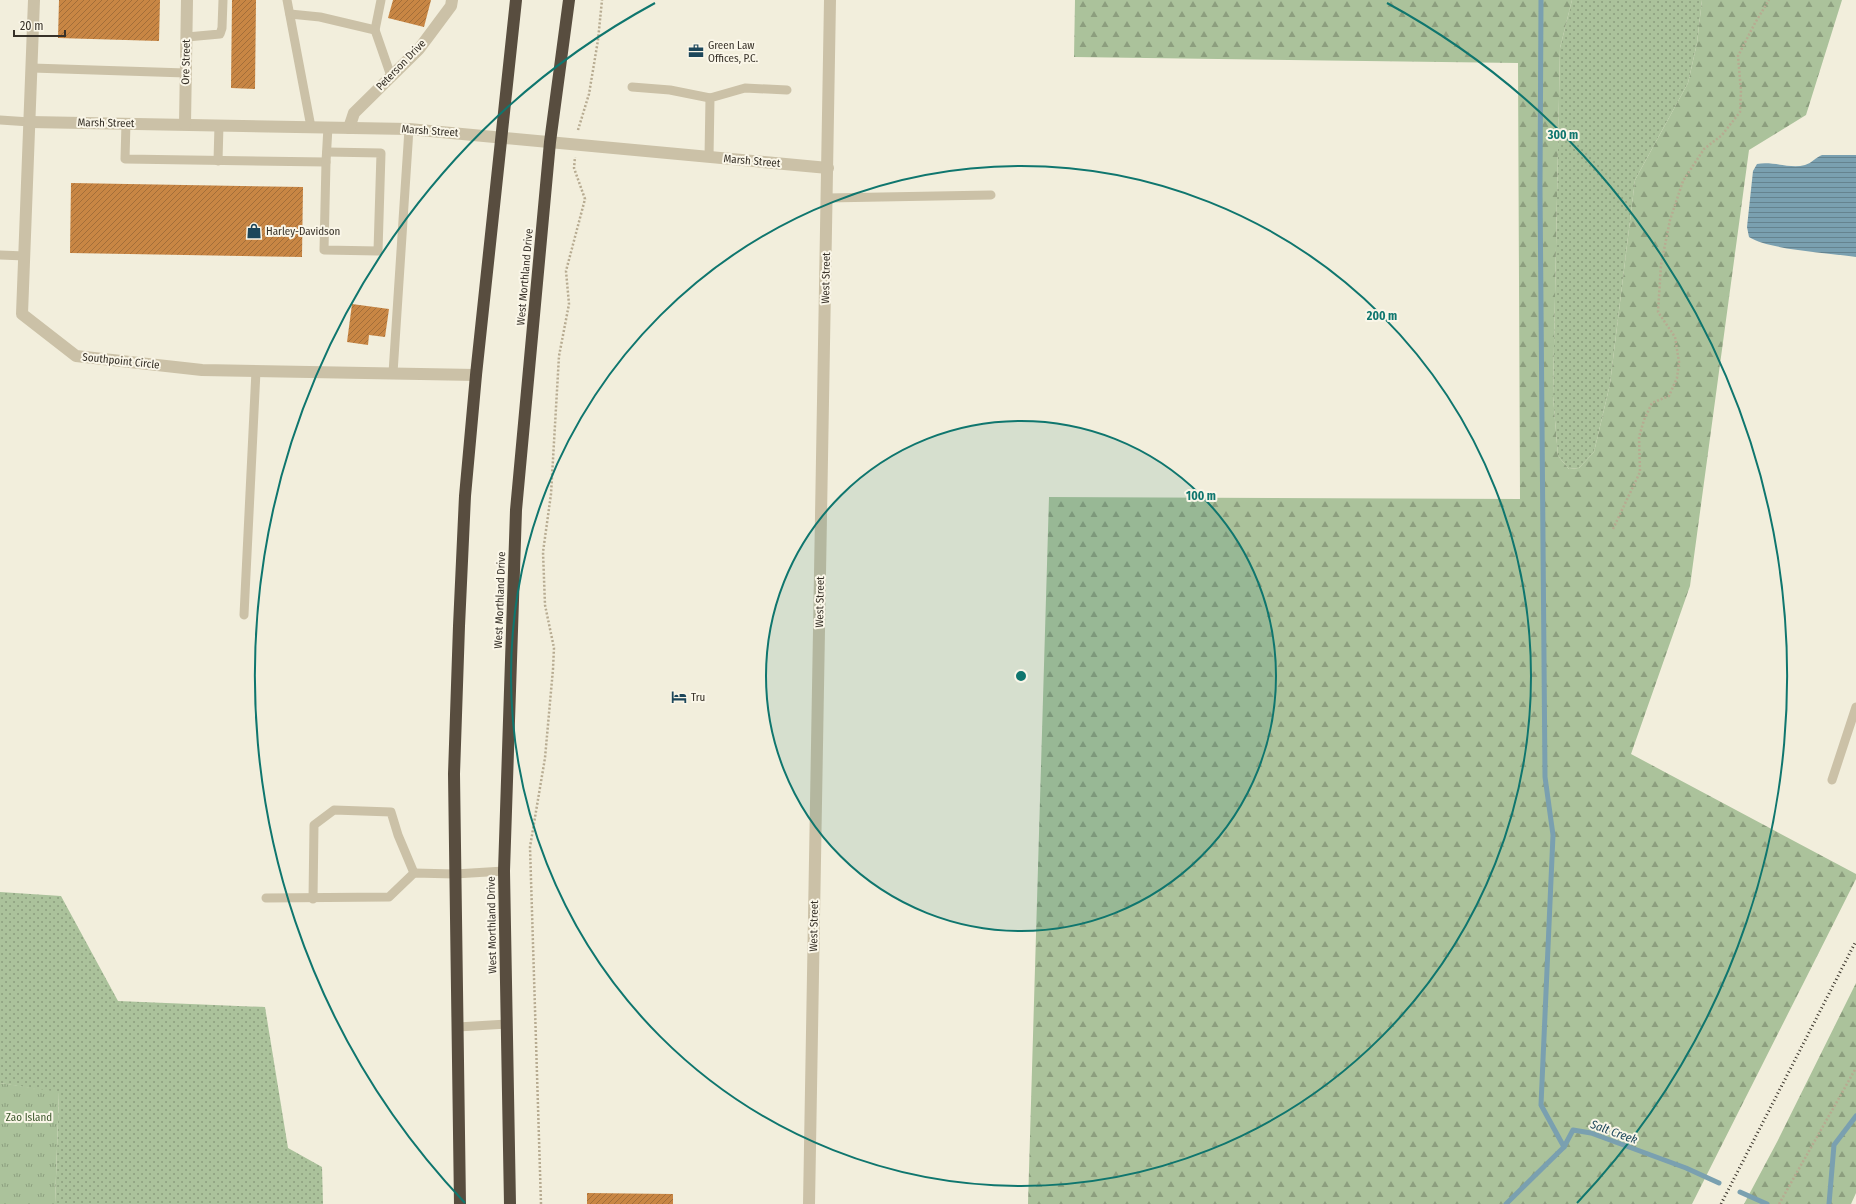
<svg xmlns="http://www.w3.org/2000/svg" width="1856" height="1204" font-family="'Fira Sans Condensed',sans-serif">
	<defs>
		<pattern id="grass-dots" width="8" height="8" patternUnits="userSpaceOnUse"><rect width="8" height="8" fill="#abc29b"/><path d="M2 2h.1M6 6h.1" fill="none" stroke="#8c9e7e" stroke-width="1.8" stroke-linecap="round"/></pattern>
		<pattern id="forest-firs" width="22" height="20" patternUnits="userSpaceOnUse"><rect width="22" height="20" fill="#abc29b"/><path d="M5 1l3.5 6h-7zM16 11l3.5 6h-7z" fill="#8c9e7e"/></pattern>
		<pattern id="park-tufts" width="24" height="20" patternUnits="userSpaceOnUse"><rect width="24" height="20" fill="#abc29b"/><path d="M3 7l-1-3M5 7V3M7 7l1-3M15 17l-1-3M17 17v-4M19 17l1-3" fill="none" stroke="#8c9e7e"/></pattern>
		<pattern id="water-rules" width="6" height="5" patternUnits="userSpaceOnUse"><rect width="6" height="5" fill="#7aa0b0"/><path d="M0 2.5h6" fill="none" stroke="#65838f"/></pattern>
		<pattern id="building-hatch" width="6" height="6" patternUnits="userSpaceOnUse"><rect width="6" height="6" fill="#c88644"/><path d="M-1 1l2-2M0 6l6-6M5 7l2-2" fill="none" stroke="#a36e39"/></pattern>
	</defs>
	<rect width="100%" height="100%" fill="#f2eedc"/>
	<g fill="url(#grass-dots)">
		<polygon points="1572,0 1702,0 1697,43 1688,83 1635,180 1610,384 1594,452 1579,468 1569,469 1558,456 1553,396 1560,48"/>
		<polygon points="0,892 61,896 118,1001 265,1007 288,1148 322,1167 323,1204 55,1204 59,1093 0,1083"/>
	</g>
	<g fill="url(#forest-firs)">
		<polygon points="1075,0 1572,0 1560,48 1553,396 1558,456 1569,469 1579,468 1594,452 1610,384 1635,180 1688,83 1697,43 1702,0 1842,0 1806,115 1749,150 1690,586 1631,754 1856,874 1856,879 1692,1204 1028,1204 1049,497 1520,499 1518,63 1074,57"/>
		<polygon points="1856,983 1856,1193 1851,1204 1744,1204 1777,1142"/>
	</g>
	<polygon fill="url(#park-tufts)" points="0,1083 59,1092 55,1204 0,1204"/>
	<path fill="url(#water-rules)" d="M1822 155H1856V257C1830 253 1769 250 1749 237L1747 227 1753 171 1757 164C1773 161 1790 169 1805 165 1812 163 1816 157 1822 155Z"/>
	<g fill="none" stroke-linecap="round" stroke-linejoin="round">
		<g stroke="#7aa0b0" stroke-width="5">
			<polyline points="1541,0 1540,188 1545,777 1553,835 1541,1105 1564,1147"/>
			<polyline points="1740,1192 1767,1204"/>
			<polyline points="1506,1204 1564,1147 1573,1130 1591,1133 1686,1168 1719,1183"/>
			<polyline points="1829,1204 1834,1145 1856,1116"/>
		</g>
	</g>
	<g fill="url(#building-hatch)">
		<polygon points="59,0 160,0 159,41 58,38"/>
		<polygon points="232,0 256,0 255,89 231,88"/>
		<polygon points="393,0 431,0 424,27 388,18"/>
		<polygon points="71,183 303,187 302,257 70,253"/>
		<polygon points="352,304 389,309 385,337 369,335 368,345 347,342"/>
		<polygon points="587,1193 673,1194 673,1204 587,1204"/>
	</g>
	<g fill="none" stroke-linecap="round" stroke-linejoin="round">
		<g stroke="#b7ab91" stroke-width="2.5" stroke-dasharray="2 2" stroke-linecap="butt">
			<polyline points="578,130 589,94 598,40 602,0"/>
			<polyline points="1613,529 1640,472 1639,437 1644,420 1652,403 1669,396 1677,378 1679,362 1675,337 1658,312 1661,265 1670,220 1683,181 1704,149 1722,135 1740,112 1741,91 1738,56 1755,23 1769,0"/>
			<polyline points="541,1204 530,847 545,758 553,669 554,648 545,605 543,552 551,494 559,356 569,304 566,271 585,199 574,168 575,157"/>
			<polyline points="1779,1204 1856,1068"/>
		</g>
		<g stroke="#cbc1a7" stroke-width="9">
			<polyline points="287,0 311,127"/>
			<polyline points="290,14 320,17 375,30 381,0"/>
			<polyline points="375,30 391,76"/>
			<polyline points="187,37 220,34 222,28 223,0"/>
			<polyline points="32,68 186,73"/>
			<polyline points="632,87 670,90 710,98"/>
			<polyline points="0,120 30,122"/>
			<polyline points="126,123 125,159 326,162 328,127"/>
			<polyline points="709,157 710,98 745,88 787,90"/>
			<polyline points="218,161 219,125"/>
			<polyline points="326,162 324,250 378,251 381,153 327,152"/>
			<polyline points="827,198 991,195"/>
			<polyline points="0,255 25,256"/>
			<polyline points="393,373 409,129"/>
			<polyline points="244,615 256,371"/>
			<polyline points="1832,780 1856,707"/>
			<polyline points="266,898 389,897 414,873 455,874 504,871"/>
			<polyline points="313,899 314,825 334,810 391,812 398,835 414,873"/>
			<polyline points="458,1027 507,1024"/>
		</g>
		<g stroke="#cbc1a7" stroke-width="12">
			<polyline points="34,0 22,314 76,356 202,370 476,375"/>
			<polyline points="30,122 409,129 828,168"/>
			<polyline points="185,124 187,0"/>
			<polyline points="349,128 354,113 419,49 451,6 452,0"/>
			<polyline points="809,1204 830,0"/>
		</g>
		<g stroke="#584d3f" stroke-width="12">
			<polyline points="460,1204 454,774 459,626 465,496 476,375 516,0"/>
			<polyline points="510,1204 504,871 516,510 550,142 569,0"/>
		</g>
		<polyline stroke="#373128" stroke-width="3" stroke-dasharray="1 3" stroke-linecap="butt" points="1721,1204 1856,941"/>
	</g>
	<circle cx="1021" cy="676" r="255" fill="#0f766e" fill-opacity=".12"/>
	<g fill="none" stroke="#0f766e" stroke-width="2">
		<circle cx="1021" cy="676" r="255"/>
		<circle cx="1021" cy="676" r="510"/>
		<path d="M465 1203A766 766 0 0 1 655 3M1387 3A766 766 0 0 1 1577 1203"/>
	</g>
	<defs>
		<g id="office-bare" transform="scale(1.2)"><path d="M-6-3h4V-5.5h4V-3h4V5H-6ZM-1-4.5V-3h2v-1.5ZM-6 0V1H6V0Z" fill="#1c465a" stroke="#faf6e8" stroke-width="2.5" paint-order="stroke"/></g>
		<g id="shop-bare" transform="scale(1.2)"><path d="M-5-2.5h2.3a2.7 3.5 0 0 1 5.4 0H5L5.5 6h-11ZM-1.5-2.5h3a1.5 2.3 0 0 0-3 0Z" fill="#1c465a" stroke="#faf6e8" stroke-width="2.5" paint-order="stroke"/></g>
		<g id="hotel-bare" transform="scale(1.2)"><path d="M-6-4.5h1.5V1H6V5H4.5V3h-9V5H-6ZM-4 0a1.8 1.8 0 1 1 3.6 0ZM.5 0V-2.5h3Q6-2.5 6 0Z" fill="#1c465a" stroke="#faf6e8" stroke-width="2.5" paint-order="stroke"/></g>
	</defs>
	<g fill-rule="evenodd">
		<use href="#office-bare" x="696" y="51"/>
		<use href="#shop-bare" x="254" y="231"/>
		<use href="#hotel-bare" x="679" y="697"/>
	</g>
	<g text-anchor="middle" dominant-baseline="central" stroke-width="4" stroke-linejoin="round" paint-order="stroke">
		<g font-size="11" fill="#373128" stroke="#faf6e8" text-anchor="start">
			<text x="708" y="45">Green Law<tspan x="708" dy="13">Offices, P.C.</tspan></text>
			<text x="266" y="231">Harley-Davidson</text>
			<text x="691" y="697">Tru</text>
		</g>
		<g font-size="11" fill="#373128" stroke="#faf6e8">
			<text transform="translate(186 62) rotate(-89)">Ore Street</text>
			<text transform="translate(401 65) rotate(-46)">Peterson Drive</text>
			<text transform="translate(106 123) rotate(1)">Marsh Street</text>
			<text transform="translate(430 131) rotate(4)">Marsh Street</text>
			<text transform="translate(752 161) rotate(5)">Marsh Street</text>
			<text transform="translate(525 277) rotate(-85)">West Morthland Drive</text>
			<text transform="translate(826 278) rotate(-89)">West Street</text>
			<text transform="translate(121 361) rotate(6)">Southpoint Circle</text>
			<text transform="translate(500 600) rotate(-88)">West Morthland Drive</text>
			<text transform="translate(820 602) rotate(-89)">West Street</text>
			<text transform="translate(492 925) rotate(-91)">West Morthland Drive</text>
			<text transform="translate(814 926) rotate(-89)">West Street</text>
		</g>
		<g font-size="11" fill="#3b562b" stroke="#faf6e8">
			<text x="29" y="1117">Zao Island</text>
		</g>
		<g font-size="12" font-style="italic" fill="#1c465a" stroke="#faf6e8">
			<text transform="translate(1614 1132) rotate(20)">Salt Creek</text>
		</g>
	</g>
	<circle cx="1021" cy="676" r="6" fill="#0f766e" stroke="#faf6e8" stroke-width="2"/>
	<g font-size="12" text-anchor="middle" font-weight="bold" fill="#0f766e" stroke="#faf6e8" stroke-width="4" stroke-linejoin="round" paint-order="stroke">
		<text x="1563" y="139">300 m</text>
		<text x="1382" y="320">200 m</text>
		<text x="1201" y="500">100 m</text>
	</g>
	<path d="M14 30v6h51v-6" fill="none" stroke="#373128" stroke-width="2"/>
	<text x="20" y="30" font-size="12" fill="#373128" stroke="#faf6e8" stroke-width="3" paint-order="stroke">20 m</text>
</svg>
